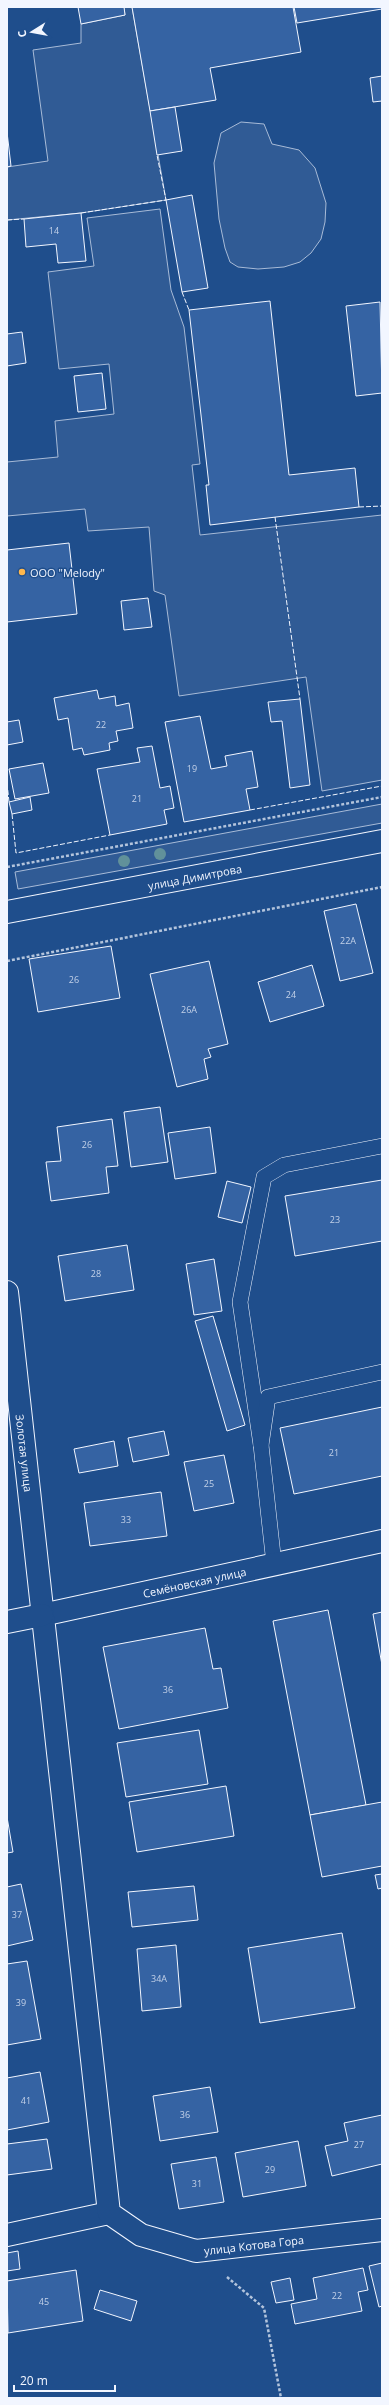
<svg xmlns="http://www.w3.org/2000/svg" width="389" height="2405" font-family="'Open Sans',sans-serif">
	<rect width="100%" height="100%" fill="#1f4e8c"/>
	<g fill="#305b95" stroke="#a8bbd7">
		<polygon points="124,7 132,7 166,200 81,213 7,220 7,167 48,161 33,50 81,43 81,24 125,15"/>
		<polygon points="241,122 264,124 272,144 299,150 315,168 326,203 325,222 321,239 311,253 300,262 284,267 258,269 238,267 230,262 225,248 219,219 214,163 221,133"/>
		<polygon points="160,209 171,290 184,327 200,464 192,465 200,535 382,515 382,780 322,791 306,677 179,696 165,595 154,591 149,527 88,531 85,509 7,516 7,462 58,457 55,421 114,414 109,364 59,369 48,272 94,266 87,218"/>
		<polygon points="382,804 382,823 18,889 15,872"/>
	</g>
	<g fill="#3563a3" stroke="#f2f6ff">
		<polygon points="78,7 124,7 125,15 81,24"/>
		<polygon points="132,7 293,7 301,52 210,68 216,100 150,111"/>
		<polygon points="294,7 382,7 382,9 297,23"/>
		<polygon points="382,76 382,101 373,102 370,78"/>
		<polygon points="175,107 182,151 157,155 150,111"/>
		<polygon points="7,132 11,166 7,167"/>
		<polygon points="192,195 208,288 182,292 166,200"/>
		<polygon points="81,213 86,261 58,263 56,244 26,247 24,219"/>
		<polygon points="270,301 289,475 355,468 359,507 210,525 206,485 209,485 189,310"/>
		<polygon points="380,302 382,393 356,396 346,306"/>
		<polygon points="22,332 26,363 7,366 7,334"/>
		<polygon points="102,373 106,409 78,412 74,376"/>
		<polygon points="69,543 77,614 7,622 7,550"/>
		<polygon points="148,598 152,627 124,630 121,601"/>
		<polygon points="97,690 99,699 115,696 116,706 129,703 133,728 116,731 118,741 109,743 110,750 84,755 82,748 73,750 68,718 58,720 54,698"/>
		<polygon points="300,699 310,785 290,788 282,721 271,722 268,702"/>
		<polygon points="200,716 211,769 227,766 225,756 252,751 258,787 246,789 250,810 184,822 165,722"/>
		<polygon points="19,720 23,742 7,745 7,722"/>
		<polygon points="152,746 160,788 170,786 174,808 164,810 167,824 110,835 97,769 140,762 137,748"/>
		<polygon points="43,763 49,793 15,799 9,769"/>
		<polygon points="30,797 32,810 12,814 9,802"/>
		<polygon points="356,904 373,973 340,981 324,911"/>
		<polygon points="111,946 120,998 38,1012 29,959"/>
		<polygon points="209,961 228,1044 208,1049 211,1057 204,1059 208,1079 177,1087 150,974"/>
		<polygon points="312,965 324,1006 270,1022 258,982"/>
		<polygon points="160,1107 168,1162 131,1167 124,1112"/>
		<polygon points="112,1119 118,1166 106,1167 109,1193 51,1201 46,1162 61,1161 57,1127"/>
		<polygon points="210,1127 216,1173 175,1179 168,1133"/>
		<polygon points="382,1180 382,1241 295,1256 285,1196"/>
		<polygon points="227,1181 251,1187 242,1223 218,1217"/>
		<polygon points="127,1245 134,1290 65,1301 58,1256"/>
		<polygon points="214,1259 222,1311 194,1315 186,1264"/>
		<polygon points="213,1316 245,1425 227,1431 195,1321"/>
		<polygon points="382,1407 382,1476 294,1494 280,1428"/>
		<polygon points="164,1431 169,1455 133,1462 128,1438"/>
		<polygon points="114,1441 118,1466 79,1473 74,1449"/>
		<polygon points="224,1455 234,1503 194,1511 184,1462"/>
		<polygon points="161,1492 167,1536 90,1546 84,1503"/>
		<polygon points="328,1610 366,1805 310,1815 273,1621"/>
		<polygon points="382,1612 382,1665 373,1614"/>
		<polygon points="205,1628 213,1669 221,1668 228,1708 119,1729 103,1647"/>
		<polygon points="199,1730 208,1784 126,1797 117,1743"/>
		<polygon points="226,1786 234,1836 137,1852 129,1802"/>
		<polygon points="382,1802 382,1866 322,1877 310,1815"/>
		<polygon points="7,1817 13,1852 7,1853"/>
		<polygon points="382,1874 382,1888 378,1889 375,1875"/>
		<polygon points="21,1884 33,1940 7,1946 7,1887"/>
		<polygon points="194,1886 198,1920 132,1927 128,1892"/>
		<polygon points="342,1933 355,2008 260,2023 248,1948"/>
		<polygon points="176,1945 181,2007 142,2011 137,1949"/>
		<polygon points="27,1961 41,2039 7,2045 7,1964"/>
		<polygon points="40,2072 49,2122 7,2130 7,2078"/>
		<polygon points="210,2087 218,2132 160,2141 153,2096"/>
		<polygon points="382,2115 382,2164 332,2176 325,2146 348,2141 344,2123"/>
		<polygon points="47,2139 52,2169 7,2175 7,2144"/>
		<polygon points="298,2141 306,2186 243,2197 235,2153"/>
		<polygon points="216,2157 224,2202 179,2209 171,2164"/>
		<polygon points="18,2251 20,2269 7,2271 7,2253"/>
		<polygon points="382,2263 382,2306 379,2307 369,2266"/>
		<polygon points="363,2268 368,2290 358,2292 362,2311 295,2324 291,2304 317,2299 313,2278"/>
		<polygon points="76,2270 83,2321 8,2333 7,2281"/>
		<polygon points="290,2278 294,2300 276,2303 271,2282"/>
		<polygon points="100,2290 137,2301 131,2321 94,2309"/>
	</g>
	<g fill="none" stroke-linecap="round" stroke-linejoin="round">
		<g stroke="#f2f6ff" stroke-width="16">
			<g id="service">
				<polyline points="261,1445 240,1302 264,1177 284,1165 382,1146"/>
				<polyline points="274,1564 261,1445 268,1397 382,1372"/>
			</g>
		</g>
		<g stroke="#f2f6ff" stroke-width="24">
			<g id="minor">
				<path id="s1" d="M42 1615 382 1541"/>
				<polyline points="7,2235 109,2213"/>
			</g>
		</g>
		<g stroke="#f2f6ff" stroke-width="24">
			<g id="tertiary">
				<path id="s2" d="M7 1292 109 2213 141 2235 196 2251 382 2230"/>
				<polyline points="7,1622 42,1615"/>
			</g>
		</g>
		<g stroke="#f2f6ff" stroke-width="24">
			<g id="secondary">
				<path id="s3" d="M7 912 382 841"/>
			</g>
		</g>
		<g stroke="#b3c4dc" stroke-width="2.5" stroke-dasharray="3 2" stroke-linecap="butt">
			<polyline points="7,867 382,797"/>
			<polyline points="7,961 382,887"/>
			<polyline points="227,2277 264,2308 281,2398"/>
		</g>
		<use href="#service" stroke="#1f4e8c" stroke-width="15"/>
		<use href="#minor" stroke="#1f4e8c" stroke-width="22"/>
		<use href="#tertiary" stroke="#1f4e8c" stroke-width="22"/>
		<use href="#secondary" stroke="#1f4e8c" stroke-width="22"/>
		<g stroke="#f2f6ff" stroke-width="1" stroke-dasharray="5 2" stroke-linecap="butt">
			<polyline points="81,213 166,200 157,155"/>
			<polyline points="7,220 24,219"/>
			<polyline points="182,292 189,310"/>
			<polyline points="359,507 382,506"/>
			<polyline points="275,517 300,699"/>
			<polyline points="7,783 9,802"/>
			<polyline points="250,810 382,786"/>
			<polyline points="12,814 16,853 110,835"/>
		</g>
	</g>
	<g fill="#61919a">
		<circle cx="160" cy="854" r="6"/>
		<circle cx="124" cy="861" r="6"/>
	</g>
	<circle fill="#ffb74d" stroke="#1f4e8c" stroke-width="1.5" cx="22" cy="572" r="4"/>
	<g text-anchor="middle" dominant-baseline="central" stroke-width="3" stroke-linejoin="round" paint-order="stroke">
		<g font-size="9" fill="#c3d1e8">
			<text x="54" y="230">14</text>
			<text x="101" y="724">22</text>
			<text x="192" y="768">19</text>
			<text x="137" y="798">21</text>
			<text x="348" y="940">22А</text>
			<text x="74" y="979">26</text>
			<text x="291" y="994">24</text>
			<text x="189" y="1009">26А</text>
			<text x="87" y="1144">26</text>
			<text x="335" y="1219">23</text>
			<text x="96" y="1273">28</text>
			<text x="334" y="1452">21</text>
			<text x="209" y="1483">25</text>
			<text x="126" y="1519">33</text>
			<text x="168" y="1689">36</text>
			<text x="17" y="1914">37</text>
			<text x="159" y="1978">34А</text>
			<text x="21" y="2002">39</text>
			<text x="26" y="2100">41</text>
			<text x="185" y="2114">36</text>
			<text x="359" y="2144">27</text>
			<text x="270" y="2169">29</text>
			<text x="197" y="2183">31</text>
			<text x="337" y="2295">22</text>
			<text x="44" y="2301">45</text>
		</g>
		<g font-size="11" fill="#f2f6ff" stroke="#1f4e8c" text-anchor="start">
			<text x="30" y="572">ООО "Melody"</text>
		</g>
		<g font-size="11" fill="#f2f6ff" stroke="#1f4e8c">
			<text stroke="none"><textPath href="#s3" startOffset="191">улица Димитрова</textPath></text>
			<text stroke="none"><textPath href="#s2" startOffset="162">Золотая улица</textPath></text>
			<text stroke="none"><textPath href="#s1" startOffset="156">Семёновская улица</textPath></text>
			<text stroke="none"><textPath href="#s2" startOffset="1081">улица Котова Гора</textPath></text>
		</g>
	</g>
	<rect width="389" height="2405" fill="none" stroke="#f2f6ff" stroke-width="16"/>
	<g transform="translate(32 32) rotate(259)" stroke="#1f4e8c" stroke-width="3" paint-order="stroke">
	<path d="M0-3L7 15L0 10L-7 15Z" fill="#f2f6ff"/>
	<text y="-6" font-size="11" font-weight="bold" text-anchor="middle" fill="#f2f6ff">С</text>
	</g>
	<path d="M14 2385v6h101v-6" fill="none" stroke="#f2f6ff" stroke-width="2"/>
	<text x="20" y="2385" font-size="12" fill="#f2f6ff" stroke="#1f4e8c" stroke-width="3" paint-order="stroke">20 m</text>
</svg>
